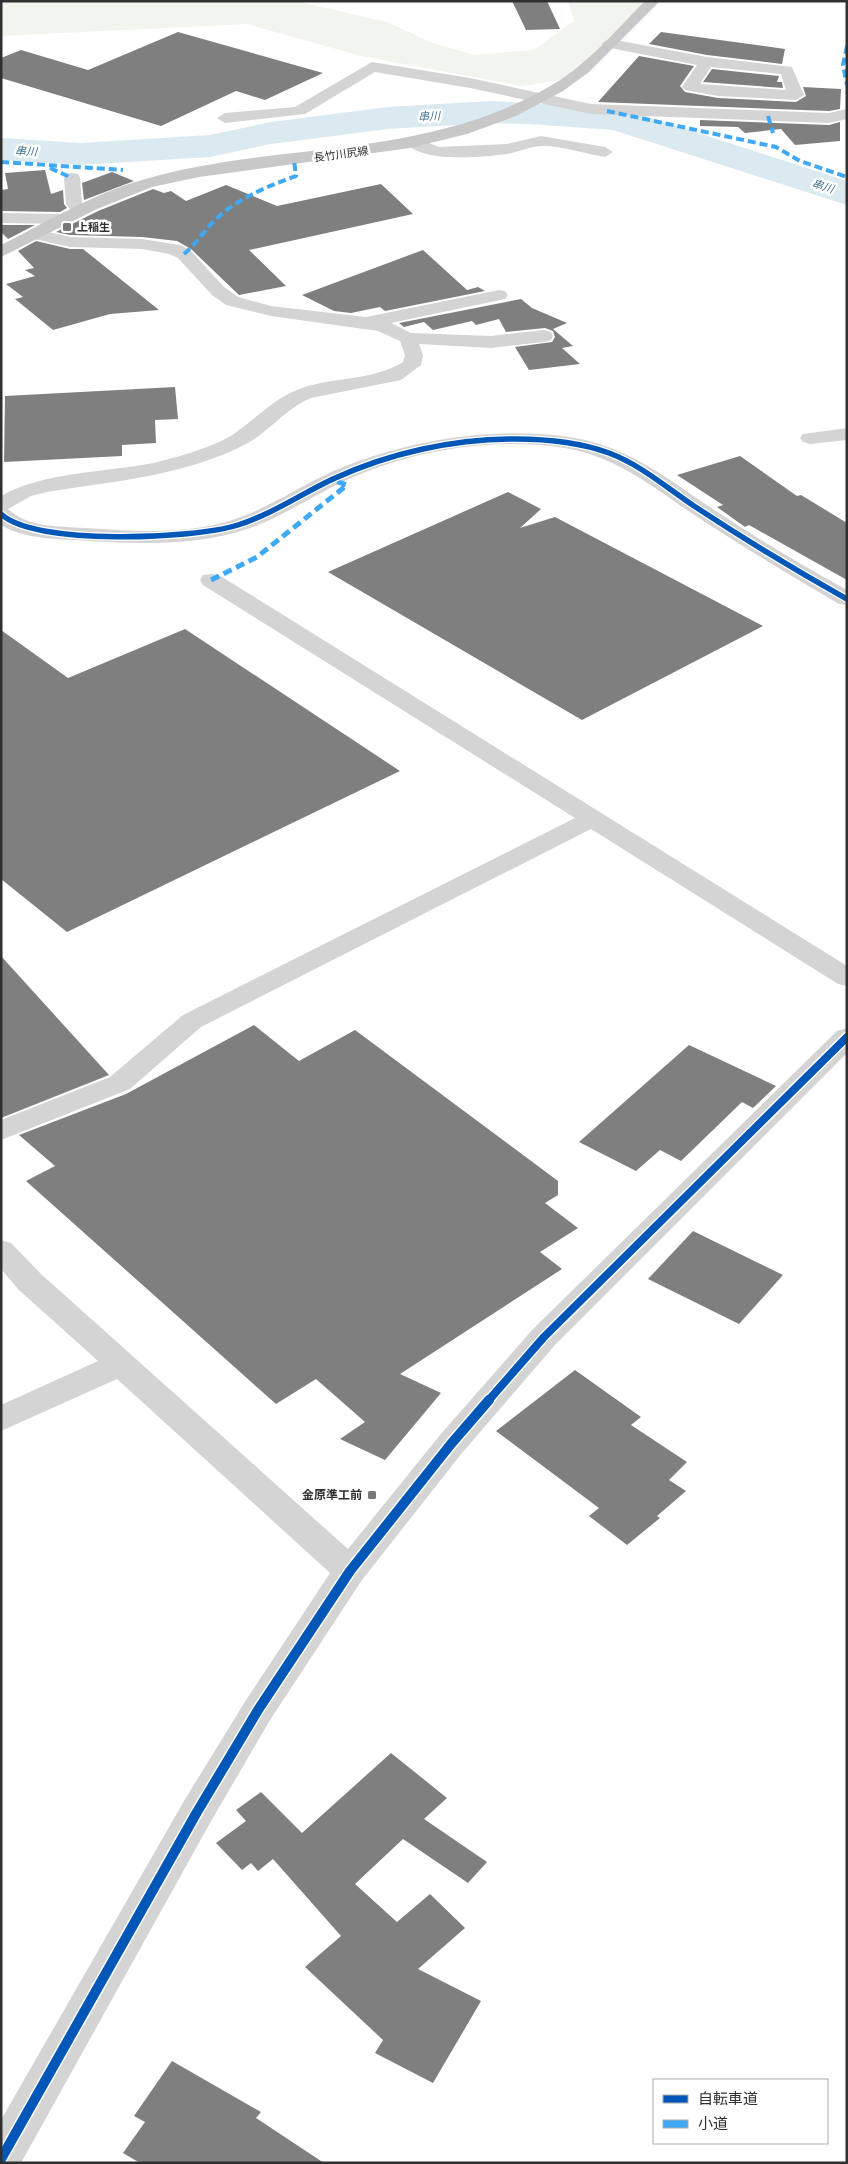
<svg xmlns="http://www.w3.org/2000/svg" width="848" height="2164" font-family="'Archivo Narrow','Noto Sans JP',sans-serif">
	<rect width="100%" height="100%" fill="#fff"/>
	<polygon fill="#f1f5ed" points="1,1 295,1 387,22 432,43 475,55 534,50 574,21 568,1 655,1 615,38 560,80 522,86 361,56 247,24 1,36"/>
	<g fill="none" stroke-linecap="round" stroke-linejoin="round">
		<polygon fill="#dbe9f1" fill-rule="evenodd" points="492,101 617,108 630,111 847,181 847,205 613,130 529,124 492,123 388,129 271,144 210,157 80,165 1,160 1,138 80,143 210,135 271,122 388,107"/>
	</g>
	<g fill="#7f7f7f">
		<polygon points="512,1 547,1 560,29 526,30"/>
		<polygon points="178,32 323,73 265,100 236,91 161,126 1,78 1,58 21,50 88,70"/>
		<polygon points="661,32 785,49 782,64 707,55 649,44"/>
		<polygon points="639,56 694,66 680,86 685,92 718,98 796,102 806,96 803,87 841,89 840,109 829,111 598,102"/>
		<polygon points="712,69 779,76 777,82 782,82 783,88 703,82"/>
		<polygon points="700,120 829,125 840,122 840,141 795,145 781,129 745,133 738,127 700,126"/>
		<polygon points="45,170 51,194 63,190 64,204 67,208 60,212 1,211 1,190 8,189 5,173"/>
		<polygon points="112,172 134,181 84,200 82,183"/>
		<polygon points="381,184 413,214 249,250 286,286 239,295 191,249 177,241 142,237 70,235 56,232 98,211 153,189 164,193 171,191 186,201 226,185 277,206"/>
		<polygon points="1,225 35,225 8,239 1,232"/>
		<polygon points="36,241 70,249 83,249 159,310 110,314 53,330 15,299 23,297 6,284 35,276 25,270 34,268 18,251"/>
		<polygon points="423,250 467,290 478,287 485,291 385,311 380,307 351,313 334,311 302,295"/>
		<polygon points="521,299 532,308 567,323 553,329 573,346 562,348 580,364 529,370 515,347 552,342 555,337 553,331 545,328 506,332 499,319 476,325 472,321 433,330 424,322 404,327 399,323"/>
		<polygon points="175,387 178,419 155,420 156,443 122,445 122,456 4,462 5,396"/>
		<polygon points="740,456 797,496 801,495 847,523 847,580 749,525 745,527 717,507 723,505 677,475"/>
		<polygon points="508,492 541,509 520,528 555,517 763,626 582,720 328,572"/>
		<polygon points="185,629 400,771 67,932 1,879 1,630 68,678"/>
		<polygon points="1,956 109,1075 1,1118"/>
		<polygon points="254,1025 299,1061 355,1030 558,1181 558,1195 545,1203 578,1228 540,1252 562,1269 400,1374 441,1393 385,1460 340,1439 365,1422 316,1379 276,1404 26,1181 55,1166 19,1135 126,1094"/>
		<polygon points="689,1045 776,1086 753,1108 742,1102 681,1161 660,1150 636,1171 579,1142"/>
		<polygon points="693,1231 783,1275 739,1324 648,1279"/>
		<polygon points="575,1370 641,1417 631,1425 687,1462 669,1480 686,1491 657,1516 660,1518 627,1545 589,1516 599,1508 496,1431"/>
		<polygon points="391,1753 447,1798 424,1819 487,1862 468,1883 403,1839 355,1884 397,1922 430,1894 465,1928 418,1969 481,2001 433,2083 375,2053 383,2040 305,1967 341,1936 273,1859 258,1871 251,1863 242,1870 216,1843 246,1821 236,1810 261,1792 302,1833"/>
		<polygon points="172,2061 261,2112 256,2118 324,2163 140,2163 123,2153 145,2122 134,2116"/>
	</g>
	<g fill="none" stroke-linecap="round" stroke-linejoin="round">
		<g fill="#d4d4d4" fill-rule="evenodd">
			<path d="M610 39 707 57 792 67 804 95 796 100 718 96 685 90 682 87 697 65 605 47 602 44 605 41ZM711 67 781 74 786 90 700 84Z"/>
			<polygon points="372,62 470,78 591,104 829,113 847,109 847,119 829,123 591,114 470,88 375,72 305,114 225,123 217,118 225,113 295,107"/>
			<path d="M412 136 439 147 507 144 541 136 605 147 613 152 605 157C588 154 557 145 541 146 529 147 518 152 507 154 482 157 420 164 404 141Z"/>
			<polygon points="72,173 78,174 80,178 82,203 89,210 86,214 74,214 66,204 64,178 66,174"/>
			<polygon points="1,213 61,214 67,215 70,219 67,223 61,224 1,223"/>
			<path d="M36 229 70 237 142 239 180 245 190 250 224 287 238 297 271 306 366 317 499 290 505 291 508 295 505 299 391 323 411 333 491 336 544 330 551 332 553 336 551 340 544 342 491 348 419 344 423 355 421 365 401 380 311 398C286 408 270 431 246 444 185 476 114 481 47 492L31 496 8 509C29 528 58 526 85 528 132 531 184 535 229 521 260 512 287 494 315 480 338 468 362 459 387 452 443 436 504 429 562 436 628 444 665 478 719 513 760 540 803 566 847 590V605L839 604C795 578 751 552 708 524 661 494 621 457 565 448 491 436 407 451 340 483 309 498 280 518 247 529 197 546 141 544 90 541 61 539 26 540 1 525V496C46 471 103 473 153 463 175 458 217 446 235 433 255 419 274 399 297 390 331 376 371 382 403 362L405 355 400 341 378 331 271 316 226 305 212 295 178 258 169 254 142 249 70 247 30 238 27 234 30 230Z"/>
			<polygon points="847,428 847,440 810,444 803,442 800,438 803,434"/>
			<polygon points="211,574 219,575 847,966 847,986 838,984 591,829 201,1027 130,1089 1,1140 1,1120 110,1077 183,1015 575,818 203,585 200,580 203,575"/>
			<polygon points="847,1028 847,1053 555,1345 462,1453 362,1580 270,1720 210,1823 21,2163 1,2163 1,2120 184,1801 246,1700 330,1573 117,1379 1,1431 1,1405 98,1361 19,1290 1,1269 1,1240 11,1243 41,1274 348,1549 440,1435 533,1329 837,1031"/>
		</g>
		<path fill="#c8c8c8" fill-rule="evenodd" d="M645 1H660L589 72 563 91 516 116 467 134 410 148 199 177 152 187 97 209 1 257V245C47 222 92 194 142 180 279 140 424 161 552 85 588 64 616 30 645 1Z"/>
		<g stroke="#3fa9f5" stroke-width="4" stroke-dasharray="8 4" stroke-linecap="butt">
			<polyline points="847,46 843,65 847,85"/>
			<polyline points="607,111 776,147 800,161 847,177"/>
			<polyline points="768,116 773,133"/>
			<polyline points="1,162 123,170"/>
			<polyline points="50,168 72,178"/>
			<path d="M184 254C196 244 204 231 215 220 238 198 266 187 296 176L294 160"/>
		</g>
		<polyline stroke="#3fa9f5" stroke-width="5" stroke-dasharray="9 5" stroke-linecap="butt" points="211,580 257,557 347,485 332,480"/>
		<g stroke="#fff" stroke-width="8">
			<path id="cycleway-far2" d="M1 514C34 546 194 539 238 525 272 514 301 494 333 479 389 453 453 439 515 439 547 439 579 442 609 453 641 465 667 488 694 506 744 539 795 570 847 599"/>
		</g>
		<g stroke="#fff" stroke-width="11">
			<polyline id="cycleway-far1" points="488,1401 544,1337 847,1037"/>
		</g>
		<g stroke="#fff" stroke-width="13">
			<polyline id="cycleway" points="1,2159 197,1812 258,1710 350,1571 451,1444 489,1400"/>
		</g>
		<use href="#cycleway-far2" stroke="#0057b8" stroke-width="5.5"/>
		<use href="#cycleway-far1" stroke="#0057b8" stroke-width="8"/>
		<use href="#cycleway" stroke="#0057b8" stroke-width="10"/>
	</g>
	<g fill="#787878" stroke="#fff" stroke-width="2">
		<rect x="62" y="222" width="10" height="10" rx="2.5"/>
		<rect x="367" y="1490" width="10" height="10" rx="2.5"/>
	</g>
	<g text-anchor="middle" dominant-baseline="central" stroke-width="5" stroke-linejoin="round" paint-order="stroke">
		<g font-size="11" font-style="italic" fill="#41718f" stroke="#fff">
			<text transform="translate(429 116) rotate(-2)">串川</text>
			<text transform="translate(26 151) rotate(4)">串川</text>
			<text transform="translate(823 186) rotate(18)">串川</text>
		</g>
		<g font-size="11" fill="#303030" stroke="#fff">
			<text transform="translate(341 154) rotate(-8)">長竹川尻線</text>
		</g>
		<g font-size="11" font-weight="bold" fill="#303030" stroke="#fff" text-anchor="start">
			<text x="77" y="227">上稲生</text>
		</g>
		<g font-size="12" font-weight="bold" fill="#303030" stroke="#fff" text-anchor="end">
			<text x="362" y="1495">金原準工前</text>
		</g>
	</g>
	<rect width="848" height="2164" fill="none" stroke="#303030" stroke-width="5"/>
	<rect x="653" y="2079" width="175" height="65" fill="#ffffff" stroke="#acacac"/>
	<rect x="663" y="2095" width="25" height="8" fill="#0057b8" stroke="#acacac"/>
	<text x="698" y="2104" font-size="15" fill="#303030">自転車道</text>
	<rect x="663" y="2120" width="25" height="8" fill="#3fa9f5" stroke="#acacac"/>
	<text x="698" y="2129" font-size="15" fill="#303030">小道</text>
</svg>
